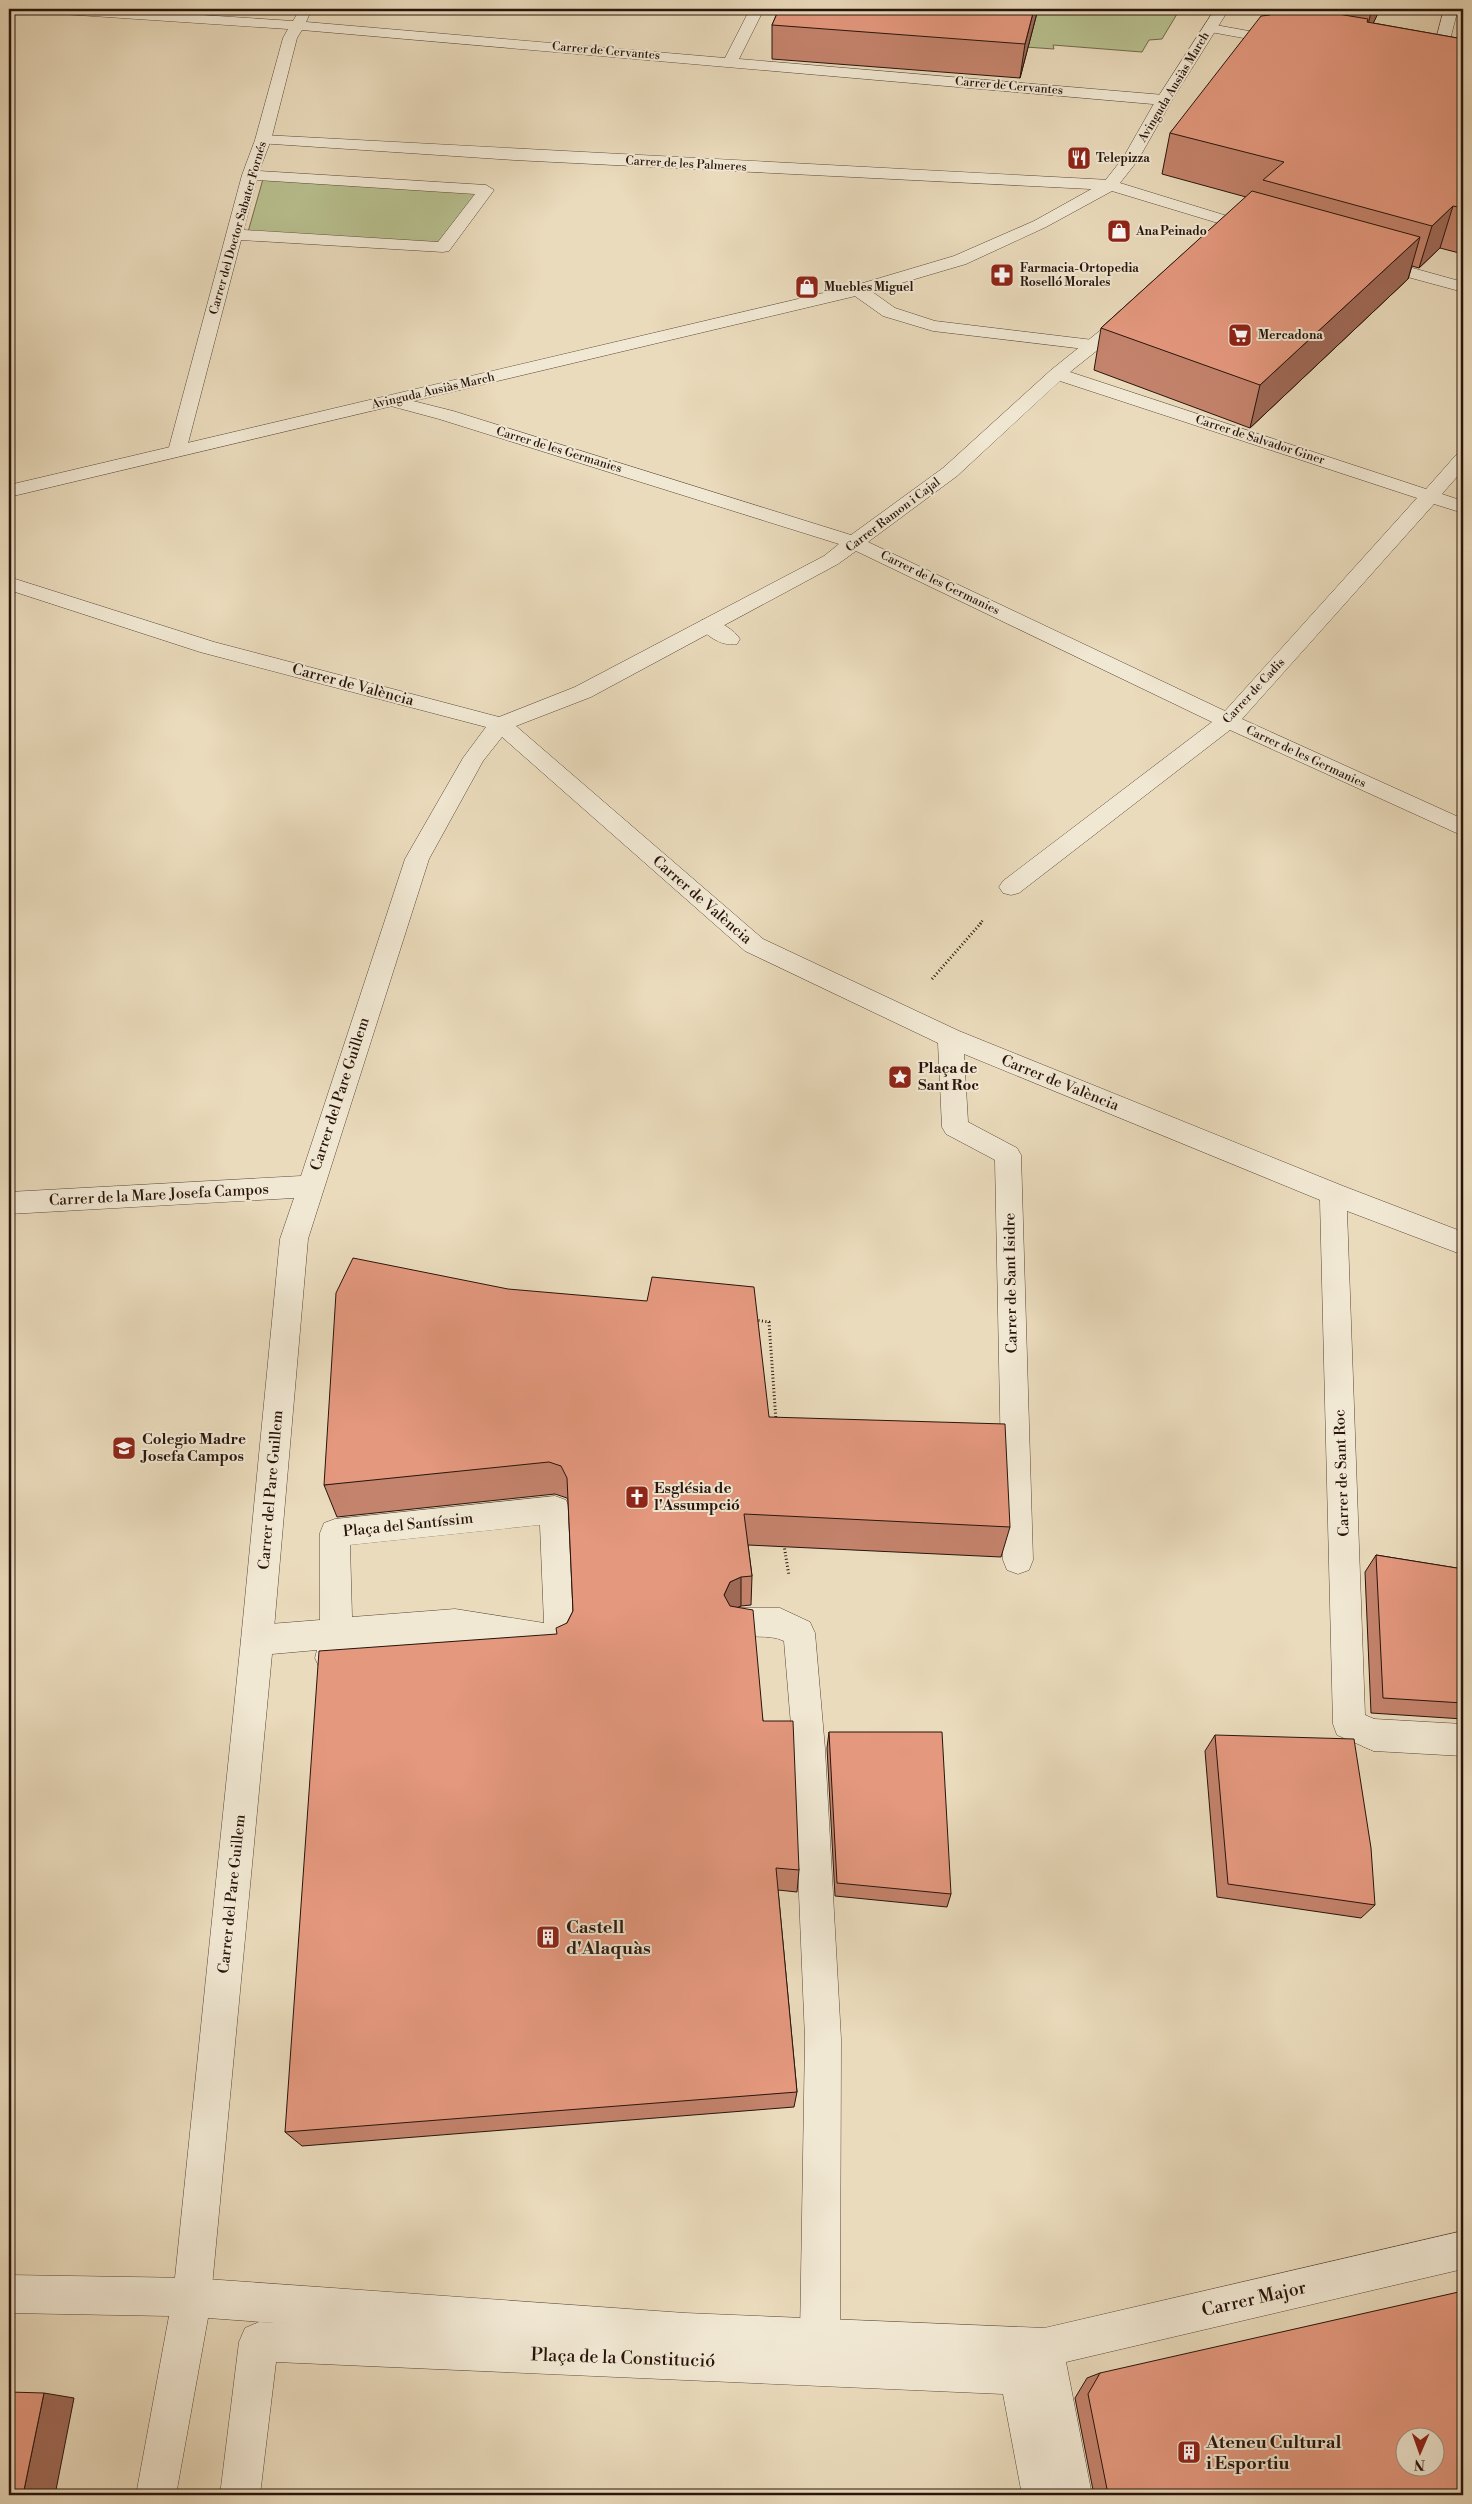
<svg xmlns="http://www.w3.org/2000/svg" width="1472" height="2504" font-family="'Libre Bodoni',serif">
	<rect width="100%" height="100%" fill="#eadbbc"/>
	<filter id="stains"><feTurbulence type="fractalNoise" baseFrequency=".004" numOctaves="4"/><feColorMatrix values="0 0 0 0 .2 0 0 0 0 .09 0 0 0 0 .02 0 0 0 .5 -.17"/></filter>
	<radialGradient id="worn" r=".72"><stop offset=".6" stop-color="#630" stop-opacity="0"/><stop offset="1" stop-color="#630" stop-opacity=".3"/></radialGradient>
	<g fill="#b8c08f" stroke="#706a4e">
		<polygon points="791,9 1180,9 1162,39 1149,40 1142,52 1053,45 1054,49 782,30"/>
		<polygon points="263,179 480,193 441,245 248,232"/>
	</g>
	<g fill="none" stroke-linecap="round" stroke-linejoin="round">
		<g stroke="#584638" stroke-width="1">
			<path id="service" d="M709 619C720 621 734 630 740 639L737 644C724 647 706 637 699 625L702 620Z"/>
		</g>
		<g stroke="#584638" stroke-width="1">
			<g id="pedestrian">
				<polygon points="1444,9 1458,9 1445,59 1438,63 1431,59"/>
				<polygon points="263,135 1110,180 1118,185 1110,190 514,160 258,143 255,140 258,137"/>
				<polygon points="858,285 864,286 895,308 935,321 1093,340 1099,341 1102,345 1099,349 1093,350 933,331 883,316 852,294 849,290 852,286"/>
				<path d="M555 1496 566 1500 570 1510 576 1640 571 1651 560 1655 331 1673 320 1669 315 1658 317 1650 272 1654 211 2297 206 2311 192 2316 178 2311 173 2297 241 1640 246 1629 257 1625 320 1620V1533L324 1523 335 1519ZM540 1525 544 1623 455 1609 352 1617 350 1545Z"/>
				<path d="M742 1608H780L810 1622 815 1633 825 1749 841 2039 840 2337 835 2347 1019 2355 1033 2361 1039 2375 1062 2495H1022L1003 2394 276 2362 260 2495H220L239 2342 245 2328 259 2322 804 2346 800 2337 805 2039 793 1749 784 1641C768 1633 748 1640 731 1633L726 1623 731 1613Z"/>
				<polygon points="1374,1719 1463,1724 1463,1756 1374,1751 1362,1746 1358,1735 1362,1724"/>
			</g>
		</g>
		<g stroke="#584638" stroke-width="1">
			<g id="minor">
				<path d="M40 9H109L293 21 300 9H312L306 22 725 58 750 9H764L739 59 1164 95 1172 100 1164 105 302 30 297 38 271 140 259 171 486 185 494 190 449 251 443 252 241 240 186 451 184 455H170L168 451 242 175 255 140 283 38 288 29 47 13ZM257 180 475 194 438 242 244 230Z"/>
				<polygon points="1210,24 1282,37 1289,41 1282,45 1205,31 1203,28 1205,25"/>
				<path d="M1128 312 1134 313 1137 317 1134 321 1070 372 1426 489 1456 455 1463 453V470L1442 494 1463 501V513L1434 504 1242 719 1463 819V836L1230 730 1019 893 1011 895 1003 893 999 887 1003 881 1212 722 856 551 838 564 591 697 516 726 763 939 959 1031 1343 1186 1463 1232V1255L1347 1211 1365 1715 1386 1724 1390 1735 1386 1746 1374 1751 1337 1735 1333 1724 1320 1200 964 1054 968 1122 1017 1148 1021 1155 1033 1560 1029 1570 1018 1574 1007 1570 1003 1560 995 1160 946 1134 942 1127 938 1043 745 951 502 737 483 761 429 859 308 1239 273 1640 268 1651 257 1655 246 1651 241 1640 280 1239 294 1198 9 1214V1192L301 1176 405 859 463 758 486 727 200 652 9 590V577L214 642 499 717 575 687 824 556 839 544 439 419 387 405 384 401 387 397 393 396 453 411 851 535 943 468 1051 370 1122 313ZM1060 381 1417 498 1225 711 868 542 957 476Z"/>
				<polygon points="1463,2231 1463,2269 1066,2362 1092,2495 1052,2495 1028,2367 685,2353 208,2318 176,2495 136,2495 169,2316 9,2313 9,2275 192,2278 685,2313 1044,2328"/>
			</g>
		</g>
		<g stroke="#584638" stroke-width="1">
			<g id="tertiary">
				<polygon points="1215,9 1229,9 1172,100 1138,160 1120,183 1263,227 1265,230 1263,233 1251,233 1112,191 1046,227 966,264 864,294 9,497 9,485 853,286 954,256 1034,221 1104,182 1123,158 1156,100"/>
				<polygon points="1373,257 1463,282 1463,292 1367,266 1365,262 1367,258"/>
			</g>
		</g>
		<polyline stroke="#28140c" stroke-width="2.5" stroke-dasharray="1 2" stroke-linecap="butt" points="980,924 983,920"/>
		<g stroke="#28140c" stroke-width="3" stroke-dasharray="1 2.5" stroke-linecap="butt">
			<polyline points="932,979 981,923"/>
			<polyline points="755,1320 769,1322 776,1421"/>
			<polyline points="784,1545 789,1576"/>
		</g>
		<use href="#service" fill="#f1e8d3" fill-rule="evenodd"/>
		<use href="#pedestrian" fill="#f1e8d3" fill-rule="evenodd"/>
		<use href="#minor" fill="#f1e8d3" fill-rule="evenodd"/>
		<use href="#tertiary" fill="#f1e8d3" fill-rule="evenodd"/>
	</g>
	<g fill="#c4836c" stroke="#28140c">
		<polygon points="779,9 1038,9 1020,78 772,59 772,25"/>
		<polygon points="1274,9 1380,9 1373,23 1463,39 1463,254 1440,248 1419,268 1412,266 1408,279 1250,428 1094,370 1101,328 1246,197 1162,174 1170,133 1270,15"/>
		<polygon points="769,1417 1010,1527 1001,1557 748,1545 752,1576 751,1605 741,1606 739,1607 763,1721 799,1870 797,1892 778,1890 797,2092 794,2107 302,2146 285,2132 557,1634 567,1623 573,1611 568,1500 567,1498 555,1494 337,1517 324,1485"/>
		<polygon points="1376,1555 1463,1569 1463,1719 1371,1713 1365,1572"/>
		<polygon points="829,1732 951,1894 947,1907 835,1896 827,1748"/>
		<polygon points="1215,1735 1375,1905 1361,1918 1217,1897 1205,1751"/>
		<polygon points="1100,2373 1463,2495 1091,2495 1094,2495 1075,2398 1087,2378"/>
	</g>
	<g fill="#a06a58" stroke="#28140c">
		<polygon points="1034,9 1038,9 1020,78 1025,44"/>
		<polygon points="1372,9 1380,9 1362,47"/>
		<polygon points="1453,206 1440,248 1419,268 1432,226"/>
		<polygon points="1420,237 1408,279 1250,428 1260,385"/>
		<polygon points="741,1577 741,1606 730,1611 724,1595 730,1582"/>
		<polygon points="44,2393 74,2398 55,2495 23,2495"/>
	</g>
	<g fill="#e4987e" stroke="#28140c" fill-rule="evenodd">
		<polygon points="779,9 1034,9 1025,44 772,25"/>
		<polygon points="1274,9 1308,9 1368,19 1367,22 1463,39 1463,208 1453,206 1432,226 1263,180 1284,162 1170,133 1261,16 1270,15"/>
		<polygon points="1252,191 1420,237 1260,385 1101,328"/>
		<polygon points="353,1258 508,1289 647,1301 652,1277 754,1287 769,1417 1005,1424 1010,1527 744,1514 752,1576 741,1577 730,1582 724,1595 730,1606 753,1610 763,1721 793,1721 799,1870 776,1868 797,2092 285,2132 319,1651 557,1634 556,1628 567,1623 573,1611 567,1478 561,1466 549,1462 324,1485 336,1293"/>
		<polygon points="1376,1555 1463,1569 1463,1703 1383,1698"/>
		<polygon points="829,1732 942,1732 951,1894 837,1883"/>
		<polygon points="1215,1735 1354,1739 1371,1848 1375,1905 1228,1884"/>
		<path d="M1463 2291V2495H1104L1108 2494 1088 2394 1100 2373ZM1404 2436H1434V2466H1404Z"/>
		<polygon points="9,2392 44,2393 23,2495 9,2495"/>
	</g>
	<defs>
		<g id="restaurant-square" transform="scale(1.25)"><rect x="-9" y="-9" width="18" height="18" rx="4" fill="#8f2418" stroke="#f1e8d3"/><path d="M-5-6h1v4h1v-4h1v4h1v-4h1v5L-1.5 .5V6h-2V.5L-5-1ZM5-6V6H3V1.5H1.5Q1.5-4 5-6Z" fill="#fff"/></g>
		<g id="shop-square" transform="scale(1.25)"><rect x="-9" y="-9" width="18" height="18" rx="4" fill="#8f2418" stroke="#f1e8d3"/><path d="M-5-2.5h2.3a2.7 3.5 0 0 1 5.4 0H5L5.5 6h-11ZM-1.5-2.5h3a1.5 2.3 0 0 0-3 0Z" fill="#fff"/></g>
		<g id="pharmacy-square" transform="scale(1.25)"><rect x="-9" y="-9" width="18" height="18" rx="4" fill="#8f2418" stroke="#f1e8d3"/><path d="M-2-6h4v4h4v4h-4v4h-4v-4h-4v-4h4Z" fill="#fff"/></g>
		<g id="supermarket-square" transform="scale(1.25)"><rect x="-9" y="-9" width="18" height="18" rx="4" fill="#8f2418" stroke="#f1e8d3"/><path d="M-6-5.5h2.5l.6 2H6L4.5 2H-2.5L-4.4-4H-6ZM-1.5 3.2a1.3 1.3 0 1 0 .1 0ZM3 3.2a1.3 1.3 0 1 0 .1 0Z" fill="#fff"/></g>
		<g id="sight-square" transform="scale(1.25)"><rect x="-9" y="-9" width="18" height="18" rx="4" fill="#8f2418" stroke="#f1e8d3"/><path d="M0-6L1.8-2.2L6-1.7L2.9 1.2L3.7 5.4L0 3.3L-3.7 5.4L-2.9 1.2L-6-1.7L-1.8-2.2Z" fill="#fff"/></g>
		<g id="school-square" transform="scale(1.25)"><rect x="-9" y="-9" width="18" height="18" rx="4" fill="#8f2418" stroke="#f1e8d3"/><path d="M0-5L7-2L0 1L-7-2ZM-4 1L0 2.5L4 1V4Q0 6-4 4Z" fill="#fff"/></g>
		<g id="church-square" transform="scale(1.25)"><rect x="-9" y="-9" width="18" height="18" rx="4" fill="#8f2418" stroke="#f1e8d3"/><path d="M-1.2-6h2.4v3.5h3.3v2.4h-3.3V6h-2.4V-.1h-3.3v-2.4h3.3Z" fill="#fff"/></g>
		<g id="building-square" transform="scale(1.25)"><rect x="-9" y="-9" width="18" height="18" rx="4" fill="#8f2418" stroke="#f1e8d3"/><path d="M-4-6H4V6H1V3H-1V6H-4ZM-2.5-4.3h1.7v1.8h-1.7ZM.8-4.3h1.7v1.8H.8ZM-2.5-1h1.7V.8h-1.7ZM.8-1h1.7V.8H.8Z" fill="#fff"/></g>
	</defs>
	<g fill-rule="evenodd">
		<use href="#restaurant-square" x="1079" y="158"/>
		<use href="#shop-square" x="1119" y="231"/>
		<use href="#pharmacy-square" x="1002" y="275"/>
		<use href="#shop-square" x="807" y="287"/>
		<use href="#supermarket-square" x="1240" y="335"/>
		<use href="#sight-square" x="900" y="1077"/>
		<use href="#school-square" x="124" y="1448"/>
		<use href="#church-square" x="637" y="1497"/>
		<use href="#building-square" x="548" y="1937"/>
		<use href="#building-square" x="1189" y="2452"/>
	</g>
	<g text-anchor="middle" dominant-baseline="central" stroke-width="4" stroke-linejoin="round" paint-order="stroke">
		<g font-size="12" fill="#28140c" stroke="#f1e8d3">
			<text transform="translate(606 51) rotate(5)">Carrer de Cervantes</text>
			<text transform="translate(1009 86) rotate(5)">Carrer de Cervantes</text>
			<text transform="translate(1174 87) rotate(-59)">Avinguda Ausiàs March</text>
			<text transform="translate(686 164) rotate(3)">Carrer de les Palmeres</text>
			<text transform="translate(238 228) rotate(-74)">Carrer del Doctor Sabater Fornés</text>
			<text transform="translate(433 391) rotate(-13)">Avinguda Ausiàs March</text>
			<text transform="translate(1260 440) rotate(18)">Carrer de Salvador Giner</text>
			<text transform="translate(559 450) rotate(17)">Carrer de les Germanies</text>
			<text transform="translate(893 515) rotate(-37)">Carrer Ramon i Cajal</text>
			<text transform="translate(940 583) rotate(26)">Carrer de les Germanies</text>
			<text transform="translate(1254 691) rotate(-47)">Carrer de Cadis</text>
			<text transform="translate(1306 757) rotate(25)">Carrer de les Germanies</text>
		</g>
		<g font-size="12" font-weight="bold" fill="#28140c" stroke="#f1e8d3" text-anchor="start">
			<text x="1096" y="158">Telepizza</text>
			<text x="1136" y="231">Ana Peinado</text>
			<text x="1020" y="268">Farmacia-Ortopedia<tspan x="1020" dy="14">Roselló Morales</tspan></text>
			<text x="824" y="287">Muebles Miguel</text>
			<text x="1258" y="335">Mercadona</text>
		</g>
		<g font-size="15" fill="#28140c" stroke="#f1e8d3">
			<text transform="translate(353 685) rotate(15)">Carrer de València</text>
			<text transform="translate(702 900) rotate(41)">Carrer de València</text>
			<text transform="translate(1060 1083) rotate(22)">Carrer de València</text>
			<text transform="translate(340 1094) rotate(-72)">Carrer del Pare Guillem</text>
			<text transform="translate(159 1195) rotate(-3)">Carrer de la Mare Josefa Campos</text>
			<text transform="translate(1011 1283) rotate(-91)">Carrer de Sant Isidre</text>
			<text transform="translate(1342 1473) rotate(-92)">Carrer de Sant Roc</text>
			<text transform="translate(271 1490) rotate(-85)">Carrer del Pare Guillem</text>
			<text transform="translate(408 1525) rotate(-6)">Plaça del Santíssim</text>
			<text transform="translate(232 1894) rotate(-84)">Carrer del Pare Guillem</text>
		</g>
		<g font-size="15" font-weight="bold" fill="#28140c" stroke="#f1e8d3" text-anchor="start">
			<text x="918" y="1068">Plaça de<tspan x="918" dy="17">Sant Roc</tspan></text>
			<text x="142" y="1439">Colegio Madre<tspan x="142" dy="17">Josefa Campos</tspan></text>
			<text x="654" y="1488">Església de<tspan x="654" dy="17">l'Assumpció</tspan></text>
		</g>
		<g font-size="18" font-weight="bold" fill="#28140c" stroke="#f1e8d3" text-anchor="start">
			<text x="566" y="1927">Castell<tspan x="566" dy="21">d'Alaquàs</tspan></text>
			<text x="1206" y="2442">Ateneu Cultural<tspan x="1206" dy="21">i Esportiu</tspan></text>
		</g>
		<g font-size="18" fill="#28140c" stroke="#f1e8d3">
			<text transform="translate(1254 2299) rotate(-13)">Carrer Major</text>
			<text transform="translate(623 2358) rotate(2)">Plaça de la Constitució</text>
		</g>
	</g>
	<rect width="1472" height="2504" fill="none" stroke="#eadbbc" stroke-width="30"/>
	<rect x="10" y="10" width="1452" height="2484" fill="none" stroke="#28140c" stroke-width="2.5"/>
	<rect x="15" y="15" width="1442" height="2474" fill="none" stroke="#28140c"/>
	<g transform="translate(1420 2452) rotate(182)"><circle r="24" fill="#f1e8d3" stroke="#a19383"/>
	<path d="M0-4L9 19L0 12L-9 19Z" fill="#8f2418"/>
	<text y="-8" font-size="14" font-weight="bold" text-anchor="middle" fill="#28140c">N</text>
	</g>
	<rect width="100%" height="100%" filter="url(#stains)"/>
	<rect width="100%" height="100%" fill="url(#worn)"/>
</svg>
